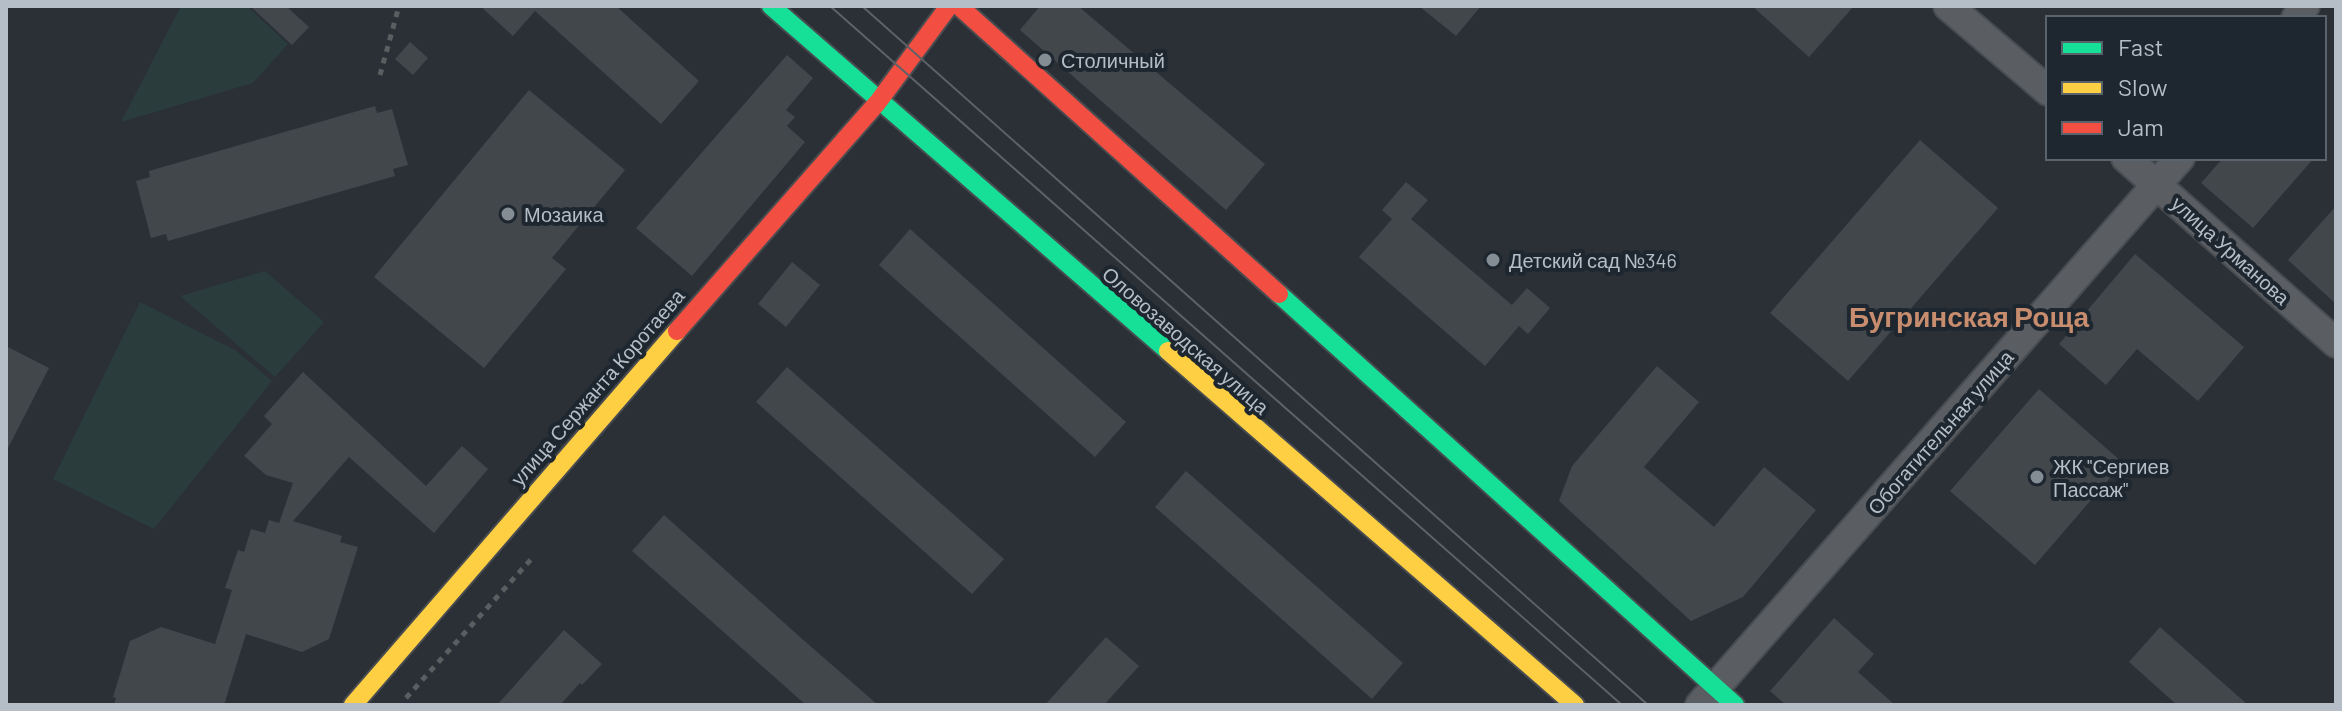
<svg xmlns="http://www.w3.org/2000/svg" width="2342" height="711" font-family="Barlow,sans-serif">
	<rect width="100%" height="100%" fill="#2a3036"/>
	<g fill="#2b3c3c">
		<polygon points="181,6 247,6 288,44 253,83 121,122"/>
		<polygon points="265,271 324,322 275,377 180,296"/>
		<polygon points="140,302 235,350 272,381 154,529 53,479"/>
	</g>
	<g fill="#42474c">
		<polygon points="250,6 286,6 309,27 292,45"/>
		<polygon points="480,6 616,6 699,81 661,124 535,11 513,36"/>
		<polygon points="1040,6 1078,6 1265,164 1226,210 1020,30"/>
		<polygon points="1419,6 1481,6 1456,36"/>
		<polygon points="1752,6 1854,6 1809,57"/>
		<polygon points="410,42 428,58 413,75 395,59"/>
		<polygon points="787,55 813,78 786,110 795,117 787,126 805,142 692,276 636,228"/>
		<polygon points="529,90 625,170 552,258 566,269 484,368 374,277"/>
		<polygon points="375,106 377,113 392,109 408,165 393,169 395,176 168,241 166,234 151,238 136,181 150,177 149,171"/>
		<polygon points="1920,140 1998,208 1848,381 1770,313"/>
		<polygon points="2223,158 2314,158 2253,228 2201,183"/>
		<polygon points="1406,182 1428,200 1411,219 1512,305 1527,288 1550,308 1528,334 1519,326 1485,366 1359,257 1392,219 1382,210"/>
		<polygon points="2336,206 2336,304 2288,260"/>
		<polygon points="910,229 1126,422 1095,457 879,265"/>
		<polygon points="2135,254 2244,347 2198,401 2137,349 2106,385 2059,344"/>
		<polygon points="792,262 820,285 786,327 758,304"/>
		<polygon points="6,346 49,368 6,452"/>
		<polygon points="1657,366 1699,402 1644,467 1714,527 1764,467 1816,510 1743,597 1691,621 1559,501 1572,466"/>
		<polygon points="787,367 1004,559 972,594 756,402"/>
		<polygon points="303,372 426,486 462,446 488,469 434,533 349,457 293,521 342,536 340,542 358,547 329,639 302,652 246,634 224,705 114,705 116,698 113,697 130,641 161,627 215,644 232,590 225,588 238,550 244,552 251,529 265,533 269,520 279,523 293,483 266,475 244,456 272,424 264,416"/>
		<polygon points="2039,389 2123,463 2035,565 1950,491"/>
		<polygon points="1186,471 1403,663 1372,699 1155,507"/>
		<polygon points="664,515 800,637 878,705 806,705 632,551"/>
		<polygon points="1834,618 1874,654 1858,672 1895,705 1786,705 1770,691"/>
		<polygon points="2160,627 2248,705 2177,705 2129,662"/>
		<polygon points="564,630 602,664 582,685 580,683 560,705 497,705"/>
		<polygon points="1106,637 1139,666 1104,705 1045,705"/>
	</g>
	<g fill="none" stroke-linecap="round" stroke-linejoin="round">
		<g stroke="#484c50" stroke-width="32">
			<g id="street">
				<polyline points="1948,6 2048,91"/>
				<polyline points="2296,18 2305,6"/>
				<polyline points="2126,158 2336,343"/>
				<polyline points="1700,705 2180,158"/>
			</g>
		</g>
		<g stroke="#484c50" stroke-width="22">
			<g id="fast">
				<polyline points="771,6 1168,351"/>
				<polyline points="1279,294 1735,705"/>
			</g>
		</g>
		<g stroke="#484c50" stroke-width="22">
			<g id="slow">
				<polyline points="1168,351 1575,705"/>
				<polyline points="353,705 677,331"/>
			</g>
		</g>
		<g stroke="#484c50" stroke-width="22">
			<g id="jam">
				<polyline points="959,6 1279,294"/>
				<polyline points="677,331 878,102 949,6"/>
			</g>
		</g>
		<g stroke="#595e61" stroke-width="5" stroke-dasharray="6 6" stroke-linecap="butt">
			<polyline points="380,75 399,6"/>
			<polyline points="406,698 534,556"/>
		</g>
		<use href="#street" stroke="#5a5e63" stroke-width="28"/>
		<use href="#fast" stroke="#16e098" stroke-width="18"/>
		<use href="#slow" stroke="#ffcf43" stroke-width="18"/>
		<use href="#jam" stroke="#f24e42" stroke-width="18"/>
		<g stroke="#5e6268" stroke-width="2">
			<polyline points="830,6 1622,705"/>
			<polyline points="862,6 1648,705"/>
		</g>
	</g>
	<g fill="#848c94" stroke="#1e272f" stroke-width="3">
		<circle cx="1045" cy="60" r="8"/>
		<circle cx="508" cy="214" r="8"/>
		<circle cx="1493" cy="260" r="8"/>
		<circle cx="2037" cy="477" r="8"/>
	</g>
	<g text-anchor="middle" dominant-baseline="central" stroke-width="8" stroke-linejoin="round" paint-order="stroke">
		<g font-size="20" fill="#b5bdc6" stroke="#1e272f" text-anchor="start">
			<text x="1061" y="60">Столичный</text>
			<text x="524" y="214">Мозаика</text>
			<text x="1509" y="260">Детский сад №346</text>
			<text x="2053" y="466">ЖК "Сергиев<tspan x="2053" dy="23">Пассаж"</tspan></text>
		</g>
		<g font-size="20" fill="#b5bdc6" stroke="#1e272f">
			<text transform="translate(2231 250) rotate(42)">улица Урманова</text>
			<text transform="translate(1186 340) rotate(41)">Оловозаводская улица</text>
			<text transform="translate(597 387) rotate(-49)">улица Сержанта Коротаева</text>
			<text transform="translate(1940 432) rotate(-49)">Обогатительная улица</text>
		</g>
		<g font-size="28" font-weight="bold" fill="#c88d6e" stroke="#1e272f">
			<text x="1969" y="316">Бугринская Роща</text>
		</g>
	</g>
	<rect width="2342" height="711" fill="none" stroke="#b5bdc6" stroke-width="16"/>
	<rect x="2046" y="16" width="280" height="144" fill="#1e272f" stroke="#5a636b" stroke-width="2"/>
	<rect x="2062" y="42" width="40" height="12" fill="#16e098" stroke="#5a636b" stroke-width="2"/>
	<text x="2118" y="56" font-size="24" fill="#b5bdc6">Fast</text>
	<rect x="2062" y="82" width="40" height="12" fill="#ffcf43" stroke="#5a636b" stroke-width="2"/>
	<text x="2118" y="96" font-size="24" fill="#b5bdc6">Slow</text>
	<rect x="2062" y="122" width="40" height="12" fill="#f24e42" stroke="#5a636b" stroke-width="2"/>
	<text x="2118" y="136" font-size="24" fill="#b5bdc6">Jam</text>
</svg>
